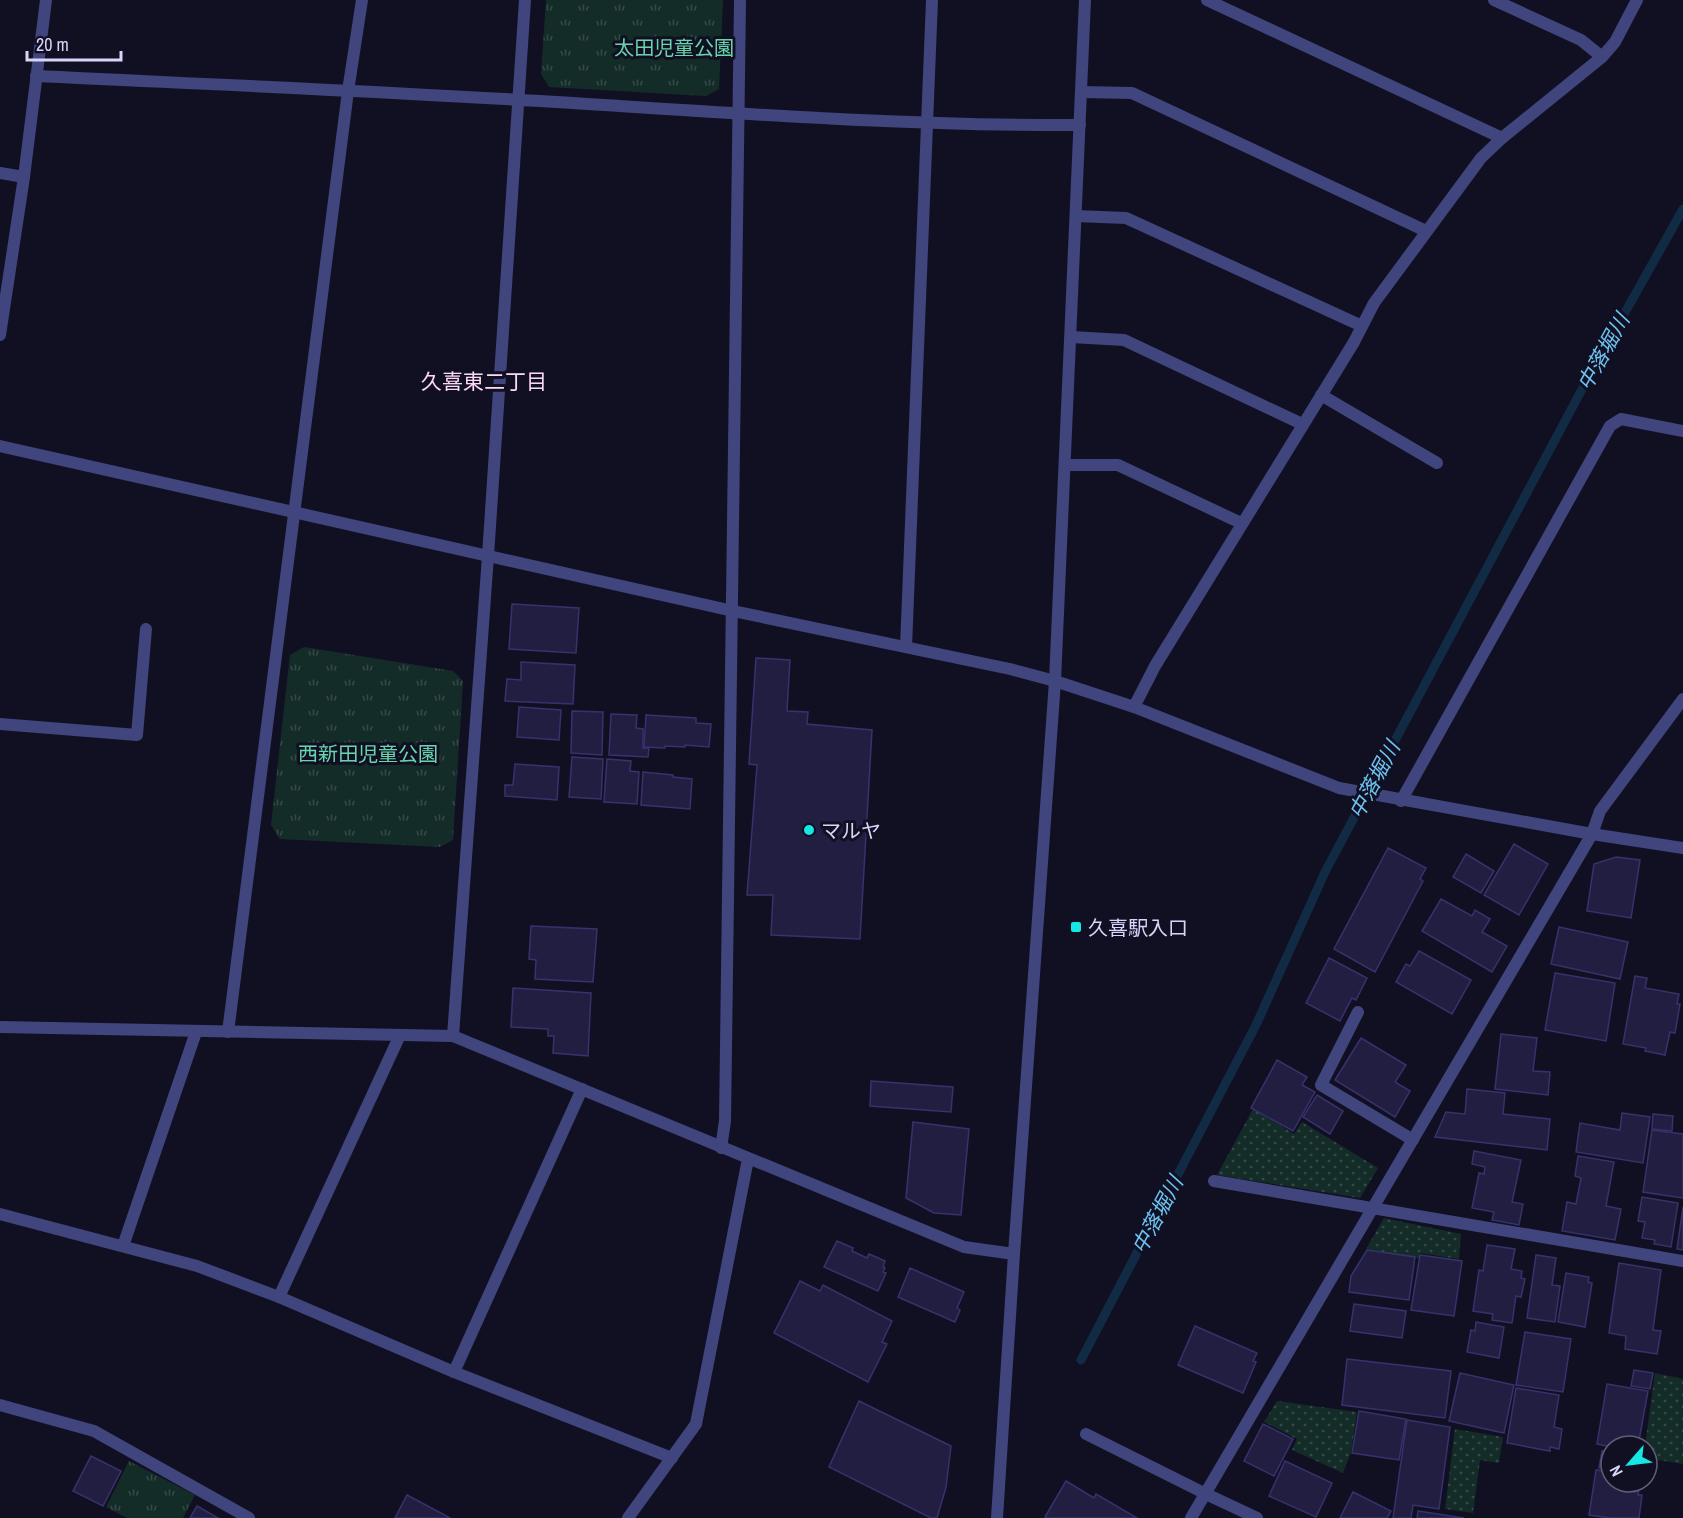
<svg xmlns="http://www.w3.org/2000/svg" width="1683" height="1518" font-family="'Archivo Narrow','Noto Sans JP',sans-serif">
	<defs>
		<pattern id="grass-tufts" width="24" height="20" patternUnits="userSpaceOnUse" patternTransform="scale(1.5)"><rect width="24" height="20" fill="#142c28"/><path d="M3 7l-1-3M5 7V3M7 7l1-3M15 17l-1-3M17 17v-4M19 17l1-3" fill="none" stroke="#354a48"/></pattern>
		<pattern id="garden-dots" width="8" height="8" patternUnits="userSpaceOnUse" patternTransform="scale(1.5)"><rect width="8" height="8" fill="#142c28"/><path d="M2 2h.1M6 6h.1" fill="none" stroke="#354a48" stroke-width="1.8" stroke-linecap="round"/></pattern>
	</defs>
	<rect width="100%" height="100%" fill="#111023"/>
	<g fill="url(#grass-tufts)">
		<polygon points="546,0 723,0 719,89 706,96 549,87 541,74"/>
		<polygon points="304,647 453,671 463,681 453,840 440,847 280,839 271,825 290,655"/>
		<polygon points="129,1461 195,1495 183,1518 127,1518 106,1507"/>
	</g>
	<g fill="url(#garden-dots)">
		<polygon points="1253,1109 1294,1134 1302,1122 1378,1168 1360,1198 1217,1175"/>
		<polygon points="1384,1218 1461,1234 1459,1259 1420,1253 1419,1258 1366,1249"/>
		<polygon points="1655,1373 1683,1379 1683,1464 1647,1458 1645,1446"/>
		<polygon points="1277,1401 1357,1412 1351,1452 1343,1473 1292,1450 1297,1439 1264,1422"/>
		<polygon points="1455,1429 1503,1437 1499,1463 1480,1460 1473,1513 1445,1509"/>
	</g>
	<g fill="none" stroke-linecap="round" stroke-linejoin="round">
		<polyline stroke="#122b45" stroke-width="9" points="1081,1360 1256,1025 1325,872 1581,391 1683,209"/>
	</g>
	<g fill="#211e42" stroke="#37326c" stroke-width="1.5">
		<polygon points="512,604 579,608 576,653 509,649"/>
		<polygon points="756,658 790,660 787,711 808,712 807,724 872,730 860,939 771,935 773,895 747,895 757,765 749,764"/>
		<polygon points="521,662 575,665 573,704 505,701 507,679 521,680"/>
		<polygon points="519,707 561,710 559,740 517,737"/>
		<polygon points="572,711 603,712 602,755 571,753"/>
		<polygon points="611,714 637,715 636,728 643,729 643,748 649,748 648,757 609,755"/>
		<polygon points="646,715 696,718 696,723 711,724 709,747 685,745 685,747 665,746 665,748 644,747"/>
		<polygon points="572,757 603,759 601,799 569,797"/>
		<polygon points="607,759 631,761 630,771 639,772 637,804 604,802"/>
		<polygon points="515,764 559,767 557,800 505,796 505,785 513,785"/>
		<polygon points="643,772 673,775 673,777 692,779 690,809 641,805"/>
		<polygon points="1514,844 1548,864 1519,915 1484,895"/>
		<polygon points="1388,848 1426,868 1420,879 1423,881 1375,972 1334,949"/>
		<polygon points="1466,854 1494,871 1481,893 1453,877"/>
		<polygon points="1616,857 1640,860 1631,918 1587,911 1594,864"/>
		<polygon points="1441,899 1472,916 1475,910 1490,919 1482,932 1507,946 1492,972 1422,931"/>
		<polygon points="531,926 597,929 593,982 535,979 536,960 529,959"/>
		<polygon points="1559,927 1628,942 1620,979 1551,964"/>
		<polygon points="1419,951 1471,980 1452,1014 1396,982 1406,964 1410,966"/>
		<polygon points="1329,958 1367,978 1356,1000 1352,998 1340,1021 1306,1003"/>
		<polygon points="1555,973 1615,983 1606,1041 1545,1030"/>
		<polygon points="1635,976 1647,978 1645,988 1679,994 1677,1004 1680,1004 1675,1033 1670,1032 1665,1055 1645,1051 1646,1048 1623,1044"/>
		<polygon points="513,988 591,993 588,1056 553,1053 554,1036 548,1036 548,1029 511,1027"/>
		<polygon points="1501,1034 1537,1038 1533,1071 1550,1072 1548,1095 1495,1089"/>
		<polygon points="1361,1038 1406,1065 1395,1082 1410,1091 1395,1117 1335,1080"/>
		<polygon points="1277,1060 1307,1077 1302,1085 1315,1092 1293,1131 1251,1108"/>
		<polygon points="871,1081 953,1087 951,1112 870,1106"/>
		<polygon points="1467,1089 1505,1093 1503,1114 1550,1119 1547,1150 1435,1137 1446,1112 1465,1114"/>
		<polygon points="1317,1095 1343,1111 1330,1134 1303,1117"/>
		<polygon points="1622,1113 1650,1117 1643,1163 1576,1152 1580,1123 1620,1130"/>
		<polygon points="1653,1114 1673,1116 1672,1131 1652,1129"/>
		<polygon points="913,1122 969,1129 961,1215 934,1213 906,1198"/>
		<polygon points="1652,1130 1683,1134 1683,1198 1643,1192"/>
		<polygon points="1474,1151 1521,1160 1512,1202 1523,1204 1519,1225 1492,1220 1494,1212 1472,1208 1479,1173 1484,1174 1485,1167 1472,1164"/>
		<polygon points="1578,1156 1614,1162 1606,1206 1621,1209 1615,1240 1562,1231 1567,1202 1576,1204 1581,1178 1575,1176"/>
		<polygon points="1642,1197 1678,1203 1671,1247 1654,1244 1655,1240 1642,1238 1645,1222 1638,1221"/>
		<polygon points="1683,1207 1683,1250 1677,1249"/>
		<polygon points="837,1241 853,1248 852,1251 867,1258 869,1254 885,1261 883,1267 885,1268 883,1272 886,1273 878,1291 824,1267"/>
		<polygon points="1487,1245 1515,1249 1511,1269 1522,1271 1521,1278 1525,1279 1521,1297 1516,1296 1512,1323 1492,1320 1493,1314 1473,1311 1479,1270 1483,1271"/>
		<polygon points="1367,1250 1415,1257 1409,1300 1349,1292 1351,1276"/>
		<polygon points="1420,1255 1462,1261 1454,1316 1411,1310"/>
		<polygon points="1536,1255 1556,1258 1552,1285 1560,1286 1555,1322 1527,1318"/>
		<polygon points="1619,1263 1661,1270 1653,1330 1661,1331 1657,1354 1625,1349 1626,1336 1609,1333"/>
		<polygon points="910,1268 964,1292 957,1308 960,1310 955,1322 898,1297"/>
		<polygon points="1566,1273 1589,1277 1588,1282 1592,1283 1585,1327 1558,1322"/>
		<polygon points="800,1281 820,1291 823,1285 892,1321 882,1342 887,1344 868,1382 774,1333"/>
		<polygon points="1354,1304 1406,1311 1402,1338 1350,1331"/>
		<polygon points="1476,1322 1504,1327 1499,1358 1467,1352 1471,1330 1475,1331"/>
		<polygon points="1195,1326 1257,1353 1253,1361 1256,1362 1243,1393 1178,1365"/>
		<polygon points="1525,1332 1571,1339 1563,1392 1516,1385"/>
		<polygon points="1347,1359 1451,1371 1445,1418 1342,1405"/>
		<polygon points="1634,1370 1653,1373 1650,1389 1631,1386"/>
		<polygon points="1460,1373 1514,1385 1504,1433 1449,1421"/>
		<polygon points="1607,1384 1648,1391 1638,1446 1611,1447 1597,1444"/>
		<polygon points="1516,1388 1559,1395 1554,1427 1562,1429 1559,1449 1550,1447 1550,1451 1507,1443"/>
		<polygon points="859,1401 951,1446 946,1487 937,1518 931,1518 829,1467"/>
		<polygon points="1359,1411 1406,1419 1399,1460 1352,1453"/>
		<polygon points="1407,1420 1450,1427 1439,1509 1413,1505 1411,1518 1393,1518"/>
		<polygon points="1263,1424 1293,1439 1274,1476 1244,1461"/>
		<polygon points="1602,1451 1611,1452 1611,1470 1599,1468"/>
		<polygon points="91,1456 121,1471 103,1506 73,1491"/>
		<polygon points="1285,1461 1332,1483 1316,1517 1269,1496"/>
		<polygon points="1596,1470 1611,1472 1611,1482 1640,1482 1638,1495 1642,1495 1639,1518 1610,1518 1589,1515"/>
		<polygon points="1066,1481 1094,1498 1096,1494 1137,1518 1047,1518 1045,1517"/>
		<polygon points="1353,1492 1391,1511 1387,1518 1340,1518"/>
		<polygon points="407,1495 450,1518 395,1518"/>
		<polygon points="197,1506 218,1518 190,1518"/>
		<polygon points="1418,1511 1464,1518 1417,1518"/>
	</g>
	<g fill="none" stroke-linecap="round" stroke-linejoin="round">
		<g stroke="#40457e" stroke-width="12">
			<polyline points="1207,0 1502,138"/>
			<polyline points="1494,0 1581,40 1602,57"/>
			<polyline points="1081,92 1132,93 1426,231"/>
			<polyline points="1076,216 1126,218 1362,326"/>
			<polyline points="1071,337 1124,340 1302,424"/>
			<polyline points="1321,395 1437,463"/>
			<polyline points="1065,465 1118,465 1241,523"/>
			<polyline points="1401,801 1610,426 1621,419 1683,431"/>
			<polyline points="1592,834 1600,811 1683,699"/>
			<polyline points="1358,1012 1321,1085 1413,1140"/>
			<polyline points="1214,1181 1683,1261"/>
			<polyline points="1086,1434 1206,1494"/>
		</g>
		<g stroke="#40457e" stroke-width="12">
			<path d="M36 76C204 84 372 91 540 101 719 112 900 126 1080 125"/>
			<polyline points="0,173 24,177"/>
			<polyline points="0,335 24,177 46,0"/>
			<polyline points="906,647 932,0"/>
			<polyline points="1134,707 1155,666 1354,342 1374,303 1481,158 1502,138 1602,57 1615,42 1637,0"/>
			<polyline points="0,724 137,735 146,629"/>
			<polyline points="0,1027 453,1036 964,1247 1014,1254"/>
			<polyline points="228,1032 348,91 362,0"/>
			<polyline points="453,1036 488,556 525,0"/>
			<polyline points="721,1148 725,1121 740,0"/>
			<polyline points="0,1214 197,1266 279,1297 454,1372 672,1458"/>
			<polyline points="123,1246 196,1032"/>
			<polyline points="279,1297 400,1035"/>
			<polyline points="454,1372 582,1089"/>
			<polyline points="0,1405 94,1431 249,1518"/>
			<polyline points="1206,1494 1257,1518"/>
			<polyline points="628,1518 696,1424 748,1159"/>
			<polyline points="1191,1518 1592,834"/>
		</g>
		<g stroke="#40457e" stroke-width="12">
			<polyline points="0,446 733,611 1010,669 1055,681 1134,707 1339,788 1592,834 1683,848"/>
			<polyline points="997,1518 1014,1254 1055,681 1085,0"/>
		</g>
	</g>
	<g fill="#15e8e4" stroke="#111023" stroke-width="2">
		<circle cx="809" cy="830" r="6"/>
		<rect x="1070" y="921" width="12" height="12" rx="3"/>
	</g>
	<g text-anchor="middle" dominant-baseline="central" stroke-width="6" stroke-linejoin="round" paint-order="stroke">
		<g font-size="20" fill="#68d5ad" stroke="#111023">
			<text x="674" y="47">太田児童公園</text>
			<text x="368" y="753">西新田児童公園</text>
		</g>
		<g font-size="20" fill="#d6d6fb" stroke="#111023" text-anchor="start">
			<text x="821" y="830">マルヤ</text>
			<text x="1088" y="927">久喜駅入口</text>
		</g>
		<g font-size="21" font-style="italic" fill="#6dc4f2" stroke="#111023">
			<text transform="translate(1603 352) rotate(-61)">中落堀川</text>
			<text transform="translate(1374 780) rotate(-62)">中落堀川</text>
			<text transform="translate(1157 1215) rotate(-62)">中落堀川</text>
		</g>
		<g font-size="21" fill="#fbd8f3" stroke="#111023">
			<text x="484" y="381">久喜東二丁目</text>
		</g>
	</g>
	<g transform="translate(1629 1464) rotate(242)"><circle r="28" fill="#111023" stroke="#605f79" stroke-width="1.5"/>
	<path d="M0-4.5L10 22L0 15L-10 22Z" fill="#15e8e4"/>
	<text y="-9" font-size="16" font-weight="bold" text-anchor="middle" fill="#d6d6fb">N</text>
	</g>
	<path d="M27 51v9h94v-9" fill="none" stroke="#d6d6fb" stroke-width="3"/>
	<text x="36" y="51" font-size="18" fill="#d6d6fb" stroke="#111023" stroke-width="4.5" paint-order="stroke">20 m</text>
</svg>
